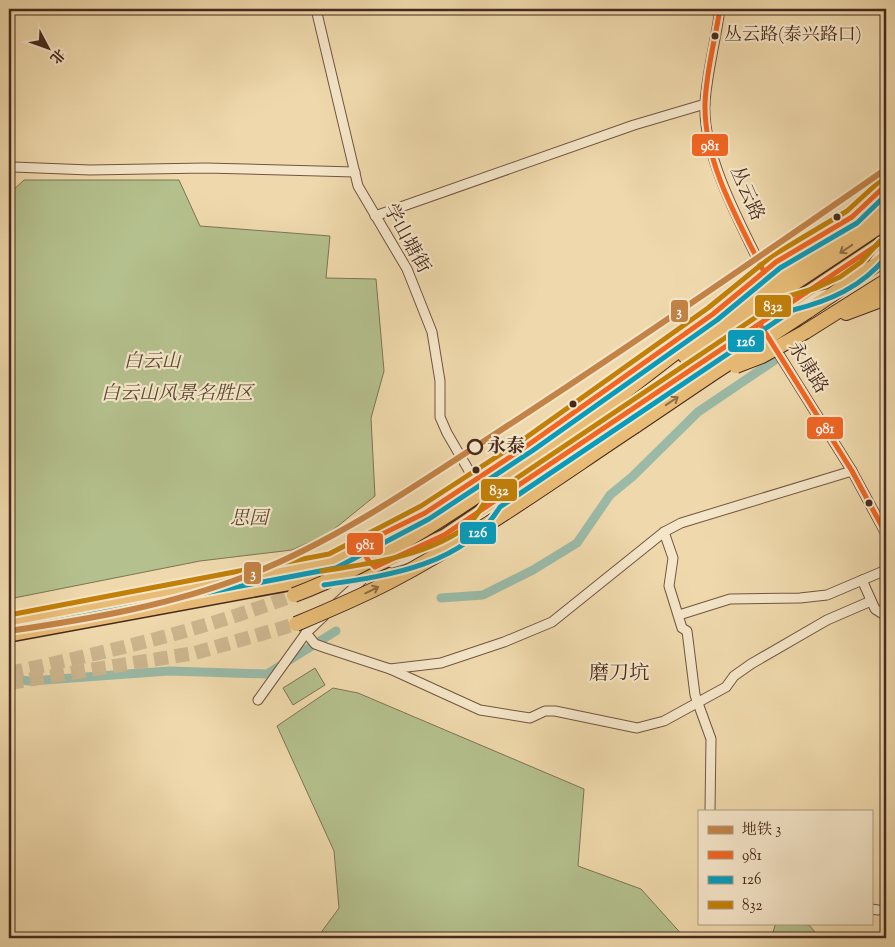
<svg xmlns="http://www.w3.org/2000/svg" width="895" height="947" font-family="'Sorts Mill Goudy','Noto Serif SC',serif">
	<rect width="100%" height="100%" fill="#efd9ac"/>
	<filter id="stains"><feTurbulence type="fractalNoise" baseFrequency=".004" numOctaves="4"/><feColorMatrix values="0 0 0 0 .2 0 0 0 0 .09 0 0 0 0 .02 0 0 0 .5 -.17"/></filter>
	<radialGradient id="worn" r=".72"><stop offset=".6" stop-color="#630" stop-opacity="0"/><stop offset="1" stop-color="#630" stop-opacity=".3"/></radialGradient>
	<g fill="#b4c08d" stroke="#7e7454">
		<polygon points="9,9 54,9 20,14 9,12"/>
		<polygon points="24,180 179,180 200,226 330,236 326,278 376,279 384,371 371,418 375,496 328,534 292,550 200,561 9,599 9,194"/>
		<polygon points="315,668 325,685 293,705 283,688"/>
		<polygon points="333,688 358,693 584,789 578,866 641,889 685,938 317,938 339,908 334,851 277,726"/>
		<polygon points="776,923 809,925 820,938 771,938"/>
	</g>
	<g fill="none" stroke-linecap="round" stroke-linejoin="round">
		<g stroke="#9abaa7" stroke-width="9">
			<polyline points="441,598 483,595 533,570 577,543 610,495 632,477 698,412 775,360"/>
			<polyline points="9,679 30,681 169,671 267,674 336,631"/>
		</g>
		<g stroke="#cdb68f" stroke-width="14" stroke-dasharray="14 7" stroke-linecap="butt">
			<path d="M9 673C106 652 201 631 294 595"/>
			<polyline points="9,683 195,653 296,624"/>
		</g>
		<g stroke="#715540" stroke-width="11">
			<g id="minor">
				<polyline points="316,9 358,186 407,269 432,332 440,381 440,417 447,433 475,481"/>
				<path d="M720 9C716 40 707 72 705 103 702 155 741 225 764 272"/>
				<polyline points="13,167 90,170 205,168 355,172"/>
				<polyline points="862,206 886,185"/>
				<polyline points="375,216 634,125 705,104"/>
				<polyline points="874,262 886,246"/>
				<polyline points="795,302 826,294"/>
				<polyline points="760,324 852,471 886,534"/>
				<polyline points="525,458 545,436"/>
				<polyline points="476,527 493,503"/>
				<polyline points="664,532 673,558 669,586 682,628 687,631 695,695 711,739 710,811"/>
				<polyline points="392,563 437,550"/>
				<polyline points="332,577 332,561 371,554"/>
				<polyline points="862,580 875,609 886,616"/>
				<polyline points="337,603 375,568"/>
				<polyline points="679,615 730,599 800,598 827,595 886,570"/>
				<polyline points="306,633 315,644 326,648 390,669 480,710 530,718 545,711 555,711 637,728 664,721 726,687 734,676 751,664 827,620 871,601"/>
				<polyline points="390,669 441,663 504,642 552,622 664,532 681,523 852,471"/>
				<polyline points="258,700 306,633 324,616"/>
				<polyline points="871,909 878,910"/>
			</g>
		</g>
		<g stroke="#47291c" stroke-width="14">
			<g id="major">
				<polyline points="353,573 375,567 444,535 886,239"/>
				<polyline points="9,623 332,561 372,539 425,513 475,481 700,323 776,262 886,195"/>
				<polyline points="9,636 325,578"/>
			</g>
		</g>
		<g stroke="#47291c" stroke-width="16">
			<g id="highway">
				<polyline points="808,311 886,258"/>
				<polyline points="846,313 886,298"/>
				<polyline points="805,332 886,281"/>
				<polyline points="685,356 886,222"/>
				<polyline points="592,417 718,320 886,206"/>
				<polyline points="635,426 709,376"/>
			</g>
		</g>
		<use href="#minor" stroke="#f5e6c9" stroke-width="9"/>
		<use href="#major" stroke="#e8bc76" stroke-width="11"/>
		<use href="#highway" stroke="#e8bc76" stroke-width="14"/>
		<g stroke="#47291c" stroke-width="16" stroke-linecap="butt">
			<g id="highway-bridge">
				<polyline points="736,366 762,356 805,332"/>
				<polyline points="709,376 808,311"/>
				<path d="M294 595C403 554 497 481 592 417"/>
				<path d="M296 624C327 611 358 598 389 582 475 537 555 479 635 426"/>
			</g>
		</g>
		<use href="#highway-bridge" stroke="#e8bc76" stroke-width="14"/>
		<g stroke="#f5e6c9" stroke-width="9">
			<g id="bus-1">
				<path d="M720 9C715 40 706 72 705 104 704 163 738 220 764 272"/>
				<path d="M886 185 852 217 776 262 713 314 528 445 425 513 366 542C361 553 367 560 375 567L444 535 886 239"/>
				<polyline points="760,324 852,471 886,534"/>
			</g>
		</g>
		<g stroke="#f5e6c9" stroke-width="9">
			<g id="bus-2">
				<path d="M324 585C386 576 464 566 500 507L793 310C829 301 862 287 886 257"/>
				<polyline points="10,630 336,568 429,519 532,451 717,320 780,268 857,223 886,195"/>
			</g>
		</g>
		<g stroke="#f5e6c9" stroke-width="9">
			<g id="bus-3">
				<path d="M322 571C368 564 433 555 469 524 478 516 482 504 490 496L786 297 816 288 840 277 861 262 880 241"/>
				<polyline points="9,615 329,554 421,506 524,439 708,308 772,256 847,211 881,180"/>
			</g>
		</g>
		<use href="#bus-1" stroke="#f26522" stroke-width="5"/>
		<use href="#bus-2" stroke="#079cbc" stroke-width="5"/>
		<use href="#bus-3" stroke="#c28008" stroke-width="5"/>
		<g stroke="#f5e6c9" stroke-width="10">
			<path id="metro-1" d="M9 631C90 619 172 605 249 575 338 540 418 484 498 432 629 347 758 258 886 169"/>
		</g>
		<use href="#metro-1" stroke="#c38346" stroke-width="6"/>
	</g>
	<defs><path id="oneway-shaft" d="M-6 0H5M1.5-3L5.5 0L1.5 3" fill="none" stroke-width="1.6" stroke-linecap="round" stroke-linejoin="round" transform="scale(1.25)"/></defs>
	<g stroke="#8f6b44">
		<use href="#oneway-shaft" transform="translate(846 249) rotate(146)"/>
		<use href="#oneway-shaft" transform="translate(672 401) rotate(-34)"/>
		<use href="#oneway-shaft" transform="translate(372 590) rotate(-26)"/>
	</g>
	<g fill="#47291c" stroke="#f5e6c9" stroke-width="2">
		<circle cx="715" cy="36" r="4.5"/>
		<circle cx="837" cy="217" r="4.5"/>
		<circle cx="573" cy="404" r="4.5"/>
		<circle cx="476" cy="470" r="4.5"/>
		<circle cx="869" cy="503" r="4.5"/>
	</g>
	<circle fill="#f5e6c9" stroke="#47291c" stroke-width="2.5" cx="475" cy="447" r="7"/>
	<g text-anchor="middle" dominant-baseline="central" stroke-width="4.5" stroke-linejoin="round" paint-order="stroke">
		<g font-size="18" fill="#47291c" stroke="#f5e6c9" text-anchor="start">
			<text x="724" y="36">丛云路(泰兴路口)</text>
		</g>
		<g font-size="19" fill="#47291c" stroke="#f5e6c9">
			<text transform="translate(746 194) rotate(66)">丛云路</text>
			<text transform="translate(406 239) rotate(61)">学山塘街</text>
			<text transform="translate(807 368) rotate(58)">永康路</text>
		</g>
		<g font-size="19" font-style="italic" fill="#5d4733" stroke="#f5e6c9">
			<text x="152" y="362">白云山</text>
			<text x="177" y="394">白云山风景名胜区</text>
			<text x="249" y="519">思园</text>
		</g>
		<g font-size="19" font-weight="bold" fill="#47291c" stroke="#f5e6c9" text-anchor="start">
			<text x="487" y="447">永泰</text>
		</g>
		<g font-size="20" fill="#47291c" stroke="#f5e6c9">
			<text x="619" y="674">磨刀坑</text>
		</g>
	</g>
	<g stroke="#f5e6c9" stroke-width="2">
		<rect x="691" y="133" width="38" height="24" rx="5" fill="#f26522"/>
		<rect x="754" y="294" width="38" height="24" rx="5" fill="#c28008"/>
		<rect x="670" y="299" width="19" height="24" rx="5" fill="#c38346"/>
		<rect x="727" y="329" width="38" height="24" rx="5" fill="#079cbc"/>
		<rect x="806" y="416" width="38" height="24" rx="5" fill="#f26522"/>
		<rect x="480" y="478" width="38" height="24" rx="5" fill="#c28008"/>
		<rect x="459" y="521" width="38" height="24" rx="5" fill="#079cbc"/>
		<rect x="346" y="532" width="38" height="24" rx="5" fill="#f26522"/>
		<rect x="243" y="561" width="19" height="24" rx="5" fill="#c38346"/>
	</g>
	<g font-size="14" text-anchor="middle" font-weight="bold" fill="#fff">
		<text x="710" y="150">981</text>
		<text x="773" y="311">832</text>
		<text x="679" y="316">3</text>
		<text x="746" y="346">126</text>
		<text x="825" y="433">981</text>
		<text x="499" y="495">832</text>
		<text x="478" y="537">126</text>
		<text x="365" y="549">981</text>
		<text x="253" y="578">3</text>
	</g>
	<rect width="895" height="947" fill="none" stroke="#efd9ac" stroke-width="30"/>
	<rect x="10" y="10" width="875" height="927" fill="none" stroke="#47291c" stroke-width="2.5"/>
	<rect x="15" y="15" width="865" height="917" fill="none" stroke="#47291c"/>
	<rect x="698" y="810" width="175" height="115" fill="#f5e6c9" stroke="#af9a84"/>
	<rect x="708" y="826" width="25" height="8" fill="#c38346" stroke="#af9a84"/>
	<text x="742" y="834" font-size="15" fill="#47291c">地铁 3</text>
	<rect x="708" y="851" width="25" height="8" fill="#f26522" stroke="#af9a84"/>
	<text x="742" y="860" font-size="15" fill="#47291c">981</text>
	<rect x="708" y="876" width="25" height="8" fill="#079cbc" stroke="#af9a84"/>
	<text x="742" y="884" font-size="15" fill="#47291c">126</text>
	<rect x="708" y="901" width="25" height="8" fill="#c28008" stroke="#af9a84"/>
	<text x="742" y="910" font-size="15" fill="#47291c">832</text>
	<g transform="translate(48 48) rotate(131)" stroke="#f5e6c9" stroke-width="4" paint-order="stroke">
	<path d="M0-4L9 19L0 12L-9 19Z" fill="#47291c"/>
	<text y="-8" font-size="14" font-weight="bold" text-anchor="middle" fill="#47291c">北</text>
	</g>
	<rect width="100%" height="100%" filter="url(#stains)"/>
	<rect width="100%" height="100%" fill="url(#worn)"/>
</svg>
